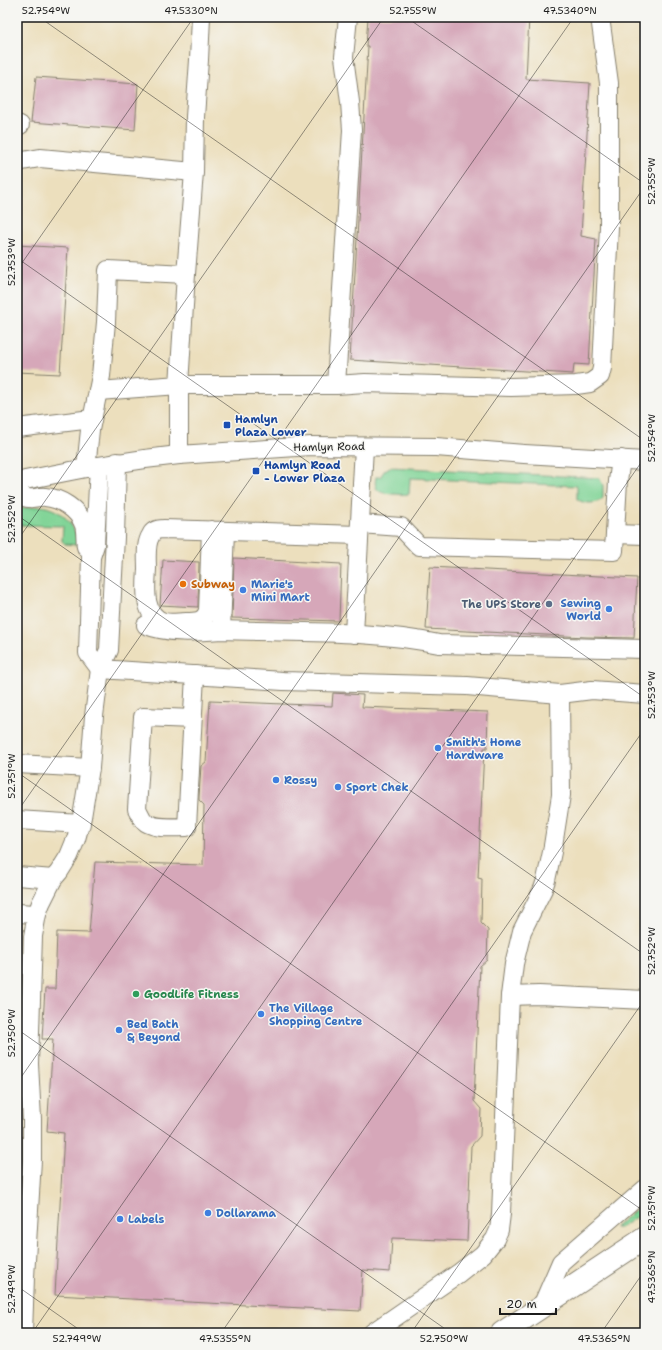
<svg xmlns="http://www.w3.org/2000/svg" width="662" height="1350" font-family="'Shantell Sans',sans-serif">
	<rect width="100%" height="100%" fill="#f6f6f2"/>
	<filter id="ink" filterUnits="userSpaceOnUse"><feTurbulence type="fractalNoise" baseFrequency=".025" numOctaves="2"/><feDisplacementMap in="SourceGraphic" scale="8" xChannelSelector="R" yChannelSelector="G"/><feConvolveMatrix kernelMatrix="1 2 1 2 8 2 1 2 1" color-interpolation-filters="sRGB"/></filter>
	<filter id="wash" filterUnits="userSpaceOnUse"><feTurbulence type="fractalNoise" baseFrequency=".012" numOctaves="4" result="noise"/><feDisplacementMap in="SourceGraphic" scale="16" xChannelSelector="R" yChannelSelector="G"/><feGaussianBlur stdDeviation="0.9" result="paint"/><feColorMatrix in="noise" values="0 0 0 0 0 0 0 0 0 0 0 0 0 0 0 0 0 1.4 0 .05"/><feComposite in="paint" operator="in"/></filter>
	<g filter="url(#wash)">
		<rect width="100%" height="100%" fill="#ecdfbd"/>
		<g fill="#81d497" stroke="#4e785a">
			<polygon points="17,17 22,17 17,62"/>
			<path d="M390 467 599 478 603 485V498C598 505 583 504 577 499V486L410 478 409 494C403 495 398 494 392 494 380 493 373 491 376 477H380L385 470Z"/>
			<path d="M41 506C61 509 77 524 77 545L65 544 62 541 63 526 17 525V509Z"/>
			<polygon points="645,1202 645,1211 620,1228 615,1228 616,1226"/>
		</g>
		<g id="blocks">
			<g fill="#d6a7b9">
				<polygon points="368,17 529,17 526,79 590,83 581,236 596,239 589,365 574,364 573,374 350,360 368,46 366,46"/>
				<polygon points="36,77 138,84 135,130 31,122"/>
				<polygon points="17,245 68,248 60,374 17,372"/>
				<polygon points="234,558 341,564 339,621 232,618"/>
				<polygon points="163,560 199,562 198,607 160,605"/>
				<polygon points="430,567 637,578 634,638 586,637 426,629"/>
				<polygon points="333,693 363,695 362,707 488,712 487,748 484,748 478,878 482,879 481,923 488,930 487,960 480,966 474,1101 481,1109 480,1136 471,1146 467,1241 392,1238 390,1272 363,1270 360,1311 55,1295 64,1133 47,1131 53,1039 42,1039 45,989 55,989 57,932 89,933 95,862 203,865 204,805 199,800 199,797 201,766 206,762 210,701 332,706"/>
			</g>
		</g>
	</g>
	<g filter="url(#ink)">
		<use href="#blocks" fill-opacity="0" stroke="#847e6c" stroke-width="1"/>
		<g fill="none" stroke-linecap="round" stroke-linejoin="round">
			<g stroke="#847e6c" stroke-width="20">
				<g id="minor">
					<polyline points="17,124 20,125"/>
					<polyline points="17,162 40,158 194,172"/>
					<polyline points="336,385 365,383 511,387 576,385 590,383 600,376 602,368 609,227 609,83 600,17"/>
					<polyline points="98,391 179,385 336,385 352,130 350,102 344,57 348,17"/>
					<polyline points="17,428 92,419"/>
					<polyline points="179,455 179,385 186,274 194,172 195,117 199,60 201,17"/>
					<polyline points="99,466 95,545 91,557 88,653 100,669"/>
					<polyline points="86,468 90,430 101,376 106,322 108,270 186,274"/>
					<polyline points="17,485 25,480 86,468 145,459 179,455 311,446 436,447 524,454 645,461"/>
					<path d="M17 494C21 496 25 498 29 498 34 499 40 496 45 497 60 498 78 509 84 525 86 532 85 539 86 547"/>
					<polyline points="360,524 401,527 419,546 614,551 618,481 621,459"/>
					<path d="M211 530 208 611C204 622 196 622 186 622 179 622 171 624 164 622 142 616 146 586 147 569 147 558 145 544 151 535 153 530 158 529 164 529L359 535"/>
					<polyline points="615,534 645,535"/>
					<path d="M146 625C168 634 196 632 221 630 293 633 368 629 439 644L645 649"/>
					<polyline points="221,630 225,531"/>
					<polyline points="354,634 364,447"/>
					<polyline points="100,669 283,681 467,686 560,694 592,690 645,694"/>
					<polyline points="560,694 561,795 552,852 546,880 543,889 522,931 514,964 510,996 539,995 645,1000"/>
					<path d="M193 719 143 717 137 809C139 812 141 817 143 820 153 830 174 827 187 827L195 675"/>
					<polyline points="17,764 90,768"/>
					<polyline points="17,820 81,824"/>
					<polyline points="17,876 53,879"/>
					<polyline points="17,913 37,914"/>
					<polyline points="542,1306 561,1262 645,1189"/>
					<polyline points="23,1333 25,1277 32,1160 32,1119 29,1064 33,936 37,914 41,903 53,879 59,872 69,856 76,839 82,817 90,768 94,716 100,669 109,650 115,537 117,462"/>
					<polyline points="372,1333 459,1273 483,1254 495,1239 499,1230 501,1214 510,996"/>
				</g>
			</g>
			<g stroke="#847e6c" stroke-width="24">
				<polyline id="major" points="502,1333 645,1238"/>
			</g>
			<use href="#minor" stroke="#fff" stroke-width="18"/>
			<use href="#major" stroke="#fff" stroke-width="22"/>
		</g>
	</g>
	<path fill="none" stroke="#1c1c1c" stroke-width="1" stroke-opacity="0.45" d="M39 17 645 441M406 17 645 184M17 258 645 698M17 270 194 17M17 515 645 955M17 541 384 17M17 772 645 1212M17 812 574 17M17 1029 451 1333M17 1083 645 186M17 1286 84 1333M32 1333 645 457M221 1333 645 728M411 1333 645 999M601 1333 645 1270"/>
	<g fill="#1a4fb4" stroke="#f6f6f2" stroke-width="1.5">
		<rect x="223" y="421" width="8" height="8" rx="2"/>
		<rect x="252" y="467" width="8" height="8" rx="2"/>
	</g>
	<circle fill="#e8710a" stroke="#f6f6f2" stroke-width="1.5" cx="183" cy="584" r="4"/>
	<g fill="#3f7fe0" stroke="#f6f6f2" stroke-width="1.5">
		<circle cx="243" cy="590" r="4"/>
		<circle cx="609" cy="609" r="4"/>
		<circle cx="438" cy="748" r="4"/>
		<circle cx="276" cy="780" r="4"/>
		<circle cx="338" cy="787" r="4"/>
		<circle cx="261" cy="1014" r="4"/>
		<circle cx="119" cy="1030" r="4"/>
		<circle cx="208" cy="1213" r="4"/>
		<circle cx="120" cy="1219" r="4"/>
	</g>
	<circle fill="#5c6f8a" stroke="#f6f6f2" stroke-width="1.5" cx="549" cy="604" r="4"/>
	<circle fill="#2e9e5b" stroke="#f6f6f2" stroke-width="1.5" cx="136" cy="994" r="4"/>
	<g text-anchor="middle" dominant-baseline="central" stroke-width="3" stroke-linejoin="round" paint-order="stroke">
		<g font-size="11" font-weight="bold" fill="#164399" stroke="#f6f6f2" text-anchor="start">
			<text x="235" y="419">Hamlyn<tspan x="235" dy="13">Plaza Lower</tspan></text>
			<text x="264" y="465">Hamlyn Road<tspan x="264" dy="13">- Lower Plaza</tspan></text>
		</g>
		<g font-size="11" fill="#1c1c1c" stroke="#f6f6f2">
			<text transform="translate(329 447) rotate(-1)">Hamlyn Road</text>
		</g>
		<g font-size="11" font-weight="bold" fill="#c56008" stroke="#f6f6f2" text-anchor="start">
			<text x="191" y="584">Subway</text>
		</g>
		<g font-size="11" font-weight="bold" fill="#366cbe" stroke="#f6f6f2" text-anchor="start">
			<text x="251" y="584">Marie's<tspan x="251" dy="13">Mini Mart</tspan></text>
			<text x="601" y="603" text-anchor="end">Sewing<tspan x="601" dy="13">World</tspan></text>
			<text x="446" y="742">Smith's Home<tspan x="446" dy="13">Hardware</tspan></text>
			<text x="284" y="780">Rossy</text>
			<text x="346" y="787">Sport Chek</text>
			<text x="269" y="1008">The Village<tspan x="269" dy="13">Shopping Centre</tspan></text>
			<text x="127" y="1024">Bed Bath<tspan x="127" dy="13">&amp; Beyond</tspan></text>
			<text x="216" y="1213">Dollarama</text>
			<text x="128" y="1219">Labels</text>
		</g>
		<g font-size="11" font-weight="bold" fill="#4e5e75" stroke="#f6f6f2" text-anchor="end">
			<text x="541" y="604">The UPS Store</text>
		</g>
		<g font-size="11" font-weight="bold" fill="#27864d" stroke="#f6f6f2" text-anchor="start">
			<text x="144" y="994">GoodLife Fitness</text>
		</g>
	</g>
	<rect width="662" height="1350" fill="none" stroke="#f6f6f2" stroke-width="44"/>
	<path d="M500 1308v6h56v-6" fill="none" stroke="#1c1c1c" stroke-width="2"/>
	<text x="506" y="1308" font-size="12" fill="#1c1c1c" stroke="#f6f6f2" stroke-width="3" paint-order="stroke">20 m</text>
	<rect x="22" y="22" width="618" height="1306" fill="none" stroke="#1c1c1c" stroke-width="1.5"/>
	<g font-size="10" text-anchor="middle" fill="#1c1c1c">
		<text x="46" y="14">52.754°W</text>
		<text x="191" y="14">47.5330°N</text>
		<text x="413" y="14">52.755°W</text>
		<text x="570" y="14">47.5340°N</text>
		<text transform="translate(651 181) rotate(-90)" y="4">52.755°W</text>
		<text transform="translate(11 262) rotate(-90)" y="4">52.753°W</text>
		<text transform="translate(651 438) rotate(-90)" y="4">52.754°W</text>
		<text transform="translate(11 519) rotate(-90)" y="4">52.752°W</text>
		<text transform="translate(651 695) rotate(-90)" y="4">52.753°W</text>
		<text transform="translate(11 776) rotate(-90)" y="4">52.751°W</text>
		<text transform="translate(651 951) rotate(-90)" y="4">52.752°W</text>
		<text transform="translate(11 1033) rotate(-90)" y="4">52.750°W</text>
		<text transform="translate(651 1208) rotate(-90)" y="4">52.751°W</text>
		<text transform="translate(651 1277) rotate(-90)" y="4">47.5365°N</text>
		<text transform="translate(11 1289) rotate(-90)" y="4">52.749°W</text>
		<text x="77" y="1342">52.749°W</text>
		<text x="225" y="1342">47.5355°N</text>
		<text x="444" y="1342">52.750°W</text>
		<text x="604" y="1342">47.5365°N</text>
	</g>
</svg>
